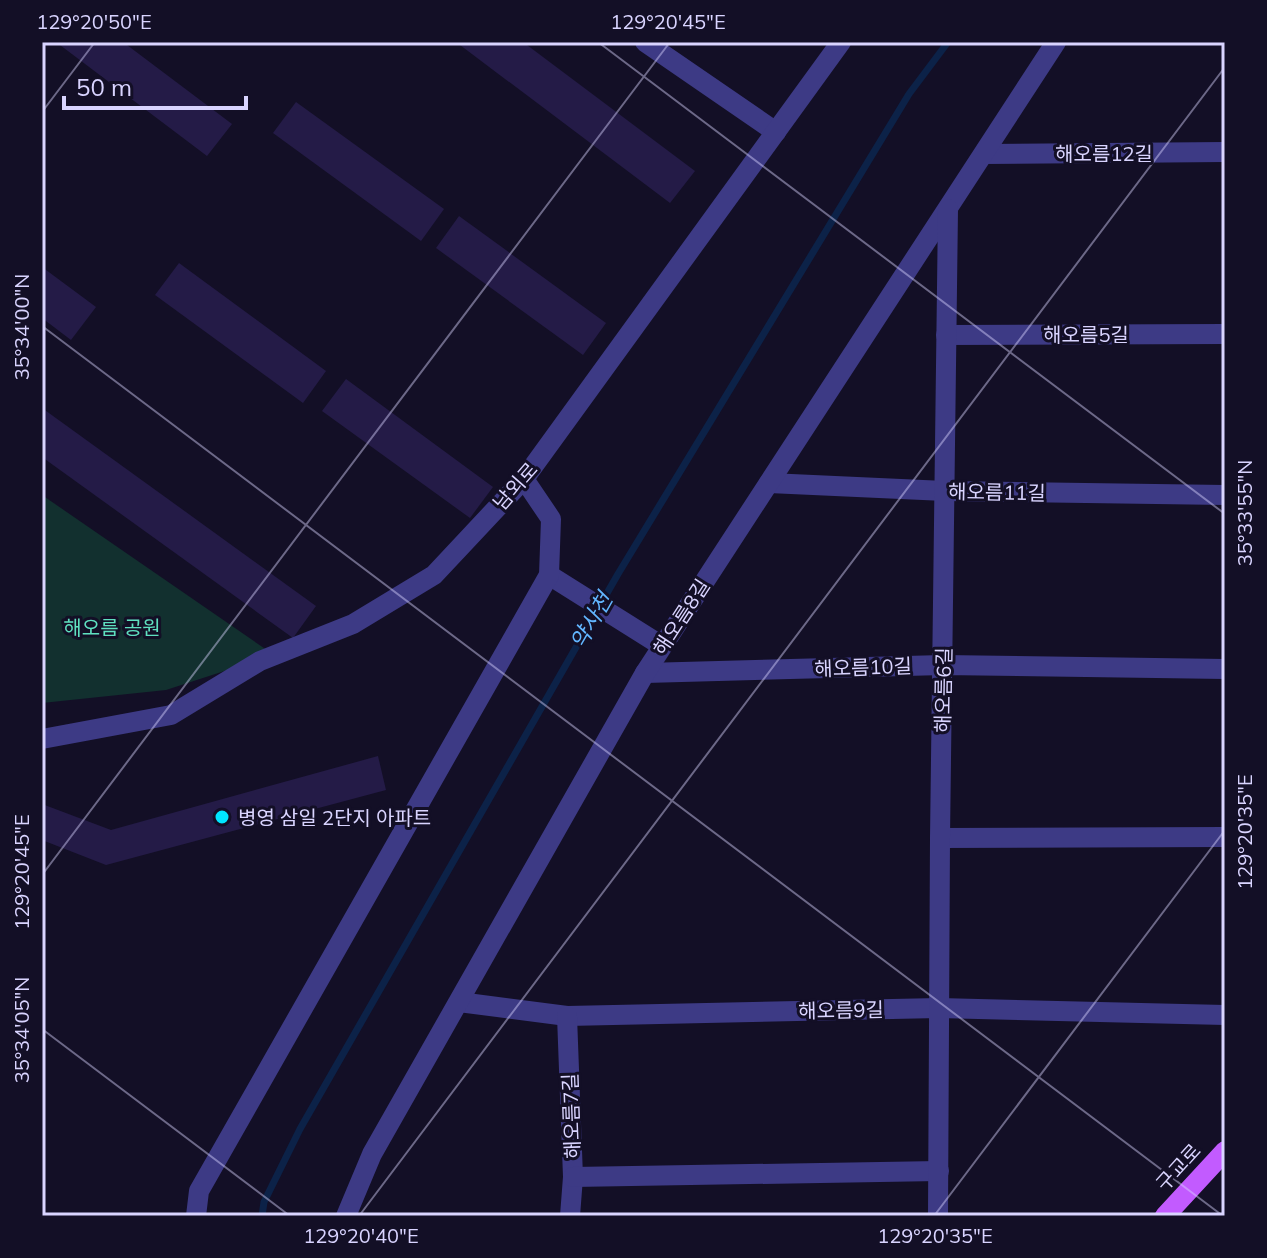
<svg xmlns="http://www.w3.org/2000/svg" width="1267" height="1258" font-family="Mulish,'Noto Sans KR',sans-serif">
	<rect width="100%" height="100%" fill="#130f26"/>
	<polygon fill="#12302f" points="42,495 274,655 166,690 42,703"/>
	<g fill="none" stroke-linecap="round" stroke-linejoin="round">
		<polyline stroke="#0c2248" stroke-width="7" points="262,1216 264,1202 300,1129 618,574 909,94 948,42"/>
	</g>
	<g fill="#241b47">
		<polygon points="56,42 123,42 232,124 207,156"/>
		<polygon points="456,42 523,42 695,171 670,203"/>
		<polygon points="296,102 444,209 421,241 273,133"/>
		<polygon points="459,216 606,323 583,355 436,248"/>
		<polygon points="179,263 326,371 303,403 155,295"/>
		<polygon points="42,267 96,307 71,340 42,318"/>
		<polygon points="346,379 493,487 470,518 322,411"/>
		<polygon points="42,408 316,606 293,638 42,457"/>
		<polygon points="378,756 386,790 106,865 42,840 42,804 111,830"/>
	</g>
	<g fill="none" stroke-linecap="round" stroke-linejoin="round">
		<g stroke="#3d3a85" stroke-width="20">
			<polyline points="645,42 776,132"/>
			<polyline points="984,154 1225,152"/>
			<polyline points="946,335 1225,334"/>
			<polyline points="769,483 945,491 1225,495"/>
			<polyline points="549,575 662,646"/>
			<polyline points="645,673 943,665 1225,669"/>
			<polyline points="42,739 171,715 260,661 353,624 434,575 524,479 841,42"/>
			<polyline points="940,838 1225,837"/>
			<polyline points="459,1002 567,1016 939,1008 1225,1015"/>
			<polyline points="567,1016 573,1177 570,1216"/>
			<polyline points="573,1177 939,1171"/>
			<polyline points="196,1216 199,1191 549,575 551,519 524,479"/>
			<polyline points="346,1216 372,1154 645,673 1056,42"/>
			<polyline points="938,1216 940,838 948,209"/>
		</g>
		<polyline stroke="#c25bff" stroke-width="20" points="1165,1216 1225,1151"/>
	</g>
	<path fill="none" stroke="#d9d4ff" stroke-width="2" stroke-opacity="0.45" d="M598 42 1225 514M42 112 95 42M42 326 1223 1216M42 875 670 42M42 1029 290 1216M359 1216 1225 67M934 1216 1225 830"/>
	<circle fill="#00e5ff" stroke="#130f26" stroke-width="3" cx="222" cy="817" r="8"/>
	<g text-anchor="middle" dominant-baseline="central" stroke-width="6" stroke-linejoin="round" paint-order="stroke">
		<g font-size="20" fill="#d9d4ff" stroke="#130f26">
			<text x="1104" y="153">해오름12길</text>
			<text x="1086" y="334">해오름5길</text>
			<text transform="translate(515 486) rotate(-49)">남외로</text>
			<text transform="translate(997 492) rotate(1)">해오름11길</text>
			<text transform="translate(681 617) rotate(-57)">해오름8길</text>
			<text transform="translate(863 667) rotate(-2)">해오름10길</text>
			<text transform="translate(943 690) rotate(-89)">해오름6길</text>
			<text transform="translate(841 1010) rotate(-1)">해오름9길</text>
			<text transform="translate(571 1116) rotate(-92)">해오름7길</text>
			<text transform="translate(1178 1167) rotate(-48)">구교로</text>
		</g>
		<g font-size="20" fill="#5fe0c0" stroke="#130f26">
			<text x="112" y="627">해오름 공원</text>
		</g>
		<g font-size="20" fill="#d9d4ff" stroke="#130f26" text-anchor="start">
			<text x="238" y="817">병영 삼일 2단지 아파트</text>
		</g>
		<g font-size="22" font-style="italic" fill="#62b6ff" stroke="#130f26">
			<text transform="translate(591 621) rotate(-60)">약사천</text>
		</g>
	</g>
	<rect width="1267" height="1258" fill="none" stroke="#130f26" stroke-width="88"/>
	<path d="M64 96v12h182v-12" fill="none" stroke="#d9d4ff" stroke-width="4"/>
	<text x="76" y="96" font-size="24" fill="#d9d4ff" stroke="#130f26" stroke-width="6" paint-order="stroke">50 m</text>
	<rect x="44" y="44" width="1179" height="1170" fill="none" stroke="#d9d4ff" stroke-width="3"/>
	<g font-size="20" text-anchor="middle" fill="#d9d4ff">
		<text x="94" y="29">129°20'50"E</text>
		<text x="668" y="29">129°20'45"E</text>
		<text transform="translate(22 327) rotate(-90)" y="7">35°34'00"N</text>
		<text transform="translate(1245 513) rotate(-90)" y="7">35°33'55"N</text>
		<text transform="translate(1245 832) rotate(-90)" y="7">129°20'35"E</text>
		<text transform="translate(22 872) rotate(-90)" y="7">129°20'45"E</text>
		<text transform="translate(22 1030) rotate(-90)" y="7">35°34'05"N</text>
		<text x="361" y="1243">129°20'40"E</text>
		<text x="935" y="1243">129°20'35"E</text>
	</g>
</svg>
